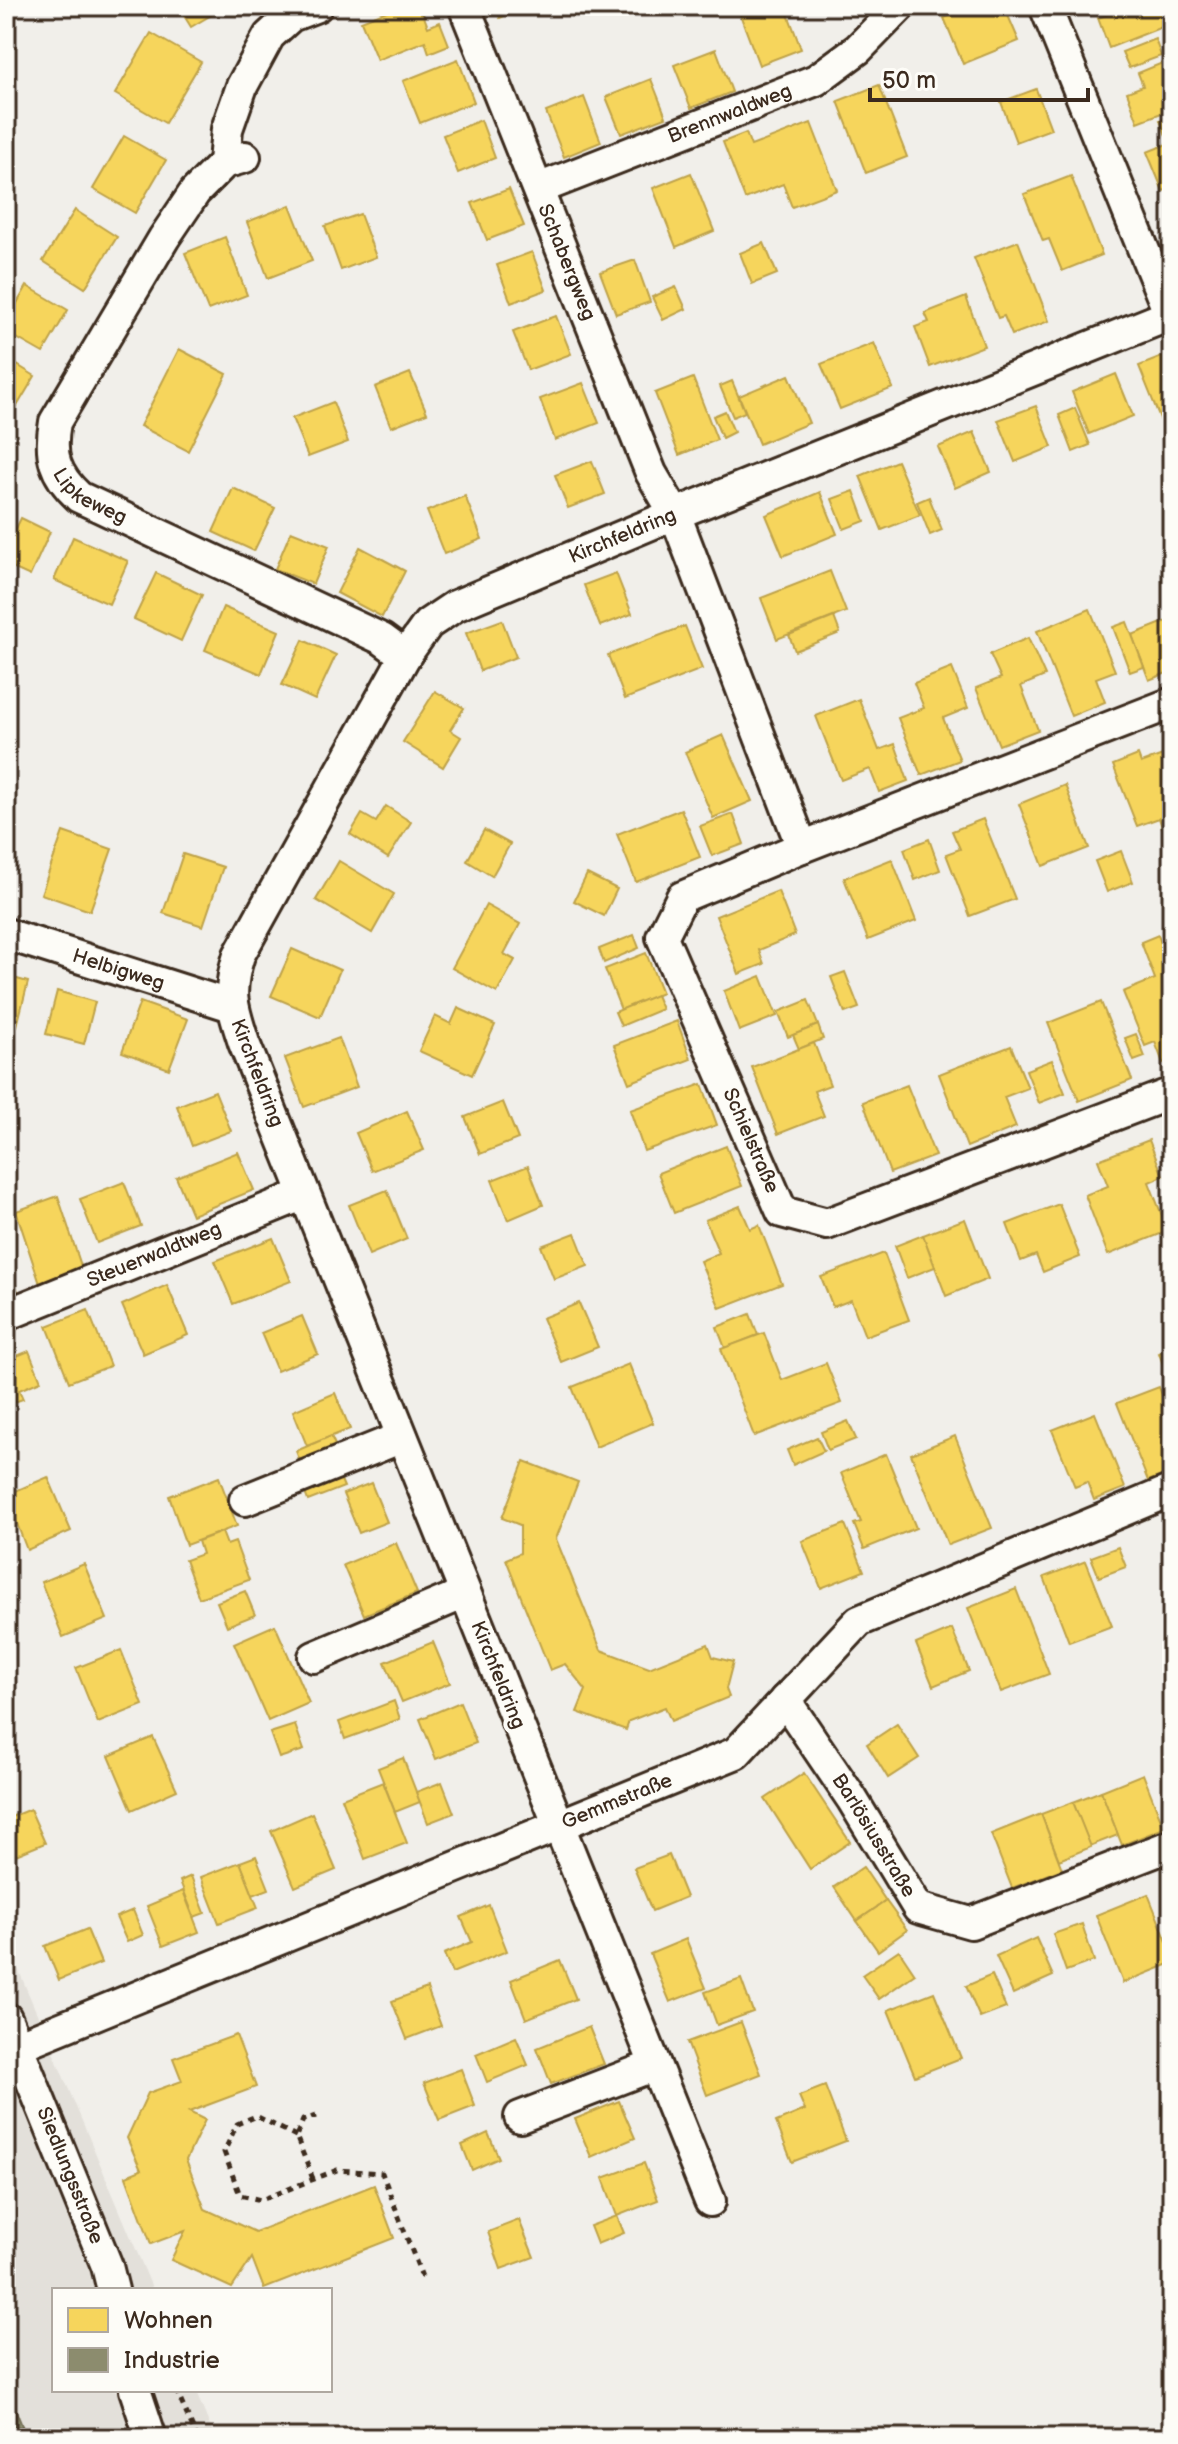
<svg xmlns="http://www.w3.org/2000/svg" width="1178" height="2444" font-family="'Balsamiq Sans',sans-serif">
	<rect width="100%" height="100%" fill="#f1efea"/>
	<filter id="ink" filterUnits="userSpaceOnUse"><feTurbulence type="fractalNoise" baseFrequency=".0125" numOctaves="2"/><feDisplacementMap in="SourceGraphic" scale="16" xChannelSelector="R" yChannelSelector="G"/><feConvolveMatrix kernelMatrix="1 2 1 2 8 2 1 2 1" color-interpolation-filters="sRGB"/></filter>
	<g filter="url(#ink)">
		<polygon fill="#e3e0da" points="6,1940 153,2290 54,2290 54,2390 195,2390 215,2438 6,2438"/>
		<g fill="#f6d55c" stroke="#bea249" stroke-width="2">
			<polygon points="178,6 221,6 223,8 191,27"/>
			<polygon points="399,6 420,6 428,27 440,22 449,45 429,53 425,41 377,60 361,21"/>
			<polygon points="495,6 526,6 500,18"/>
			<polygon points="746,6 785,6 801,49 759,65 738,9"/>
			<polygon points="974,6 1004,6 1019,41 963,64 944,18"/>
			<polygon points="1111,6 1172,6 1172,23 1109,48 1098,18 1114,12"/>
			<polygon points="151,33 201,62 165,123 115,94"/>
			<polygon points="1155,39 1161,56 1129,68 1122,52"/>
			<polygon points="716,49 732,92 691,108 674,65"/>
			<polygon points="458,59 474,102 420,123 403,81"/>
			<polygon points="1172,59 1172,109 1138,122 1127,92 1143,86 1138,73"/>
			<polygon points="651,79 666,117 621,134 606,97"/>
			<polygon points="879,85 907,157 866,173 838,101"/>
			<polygon points="1036,89 1051,129 1016,142 1001,102"/>
			<polygon points="584,97 601,142 564,157 546,112"/>
			<polygon points="1172,116 1172,136 1167,138 1160,120"/>
			<polygon points="481,120 495,158 458,173 443,135"/>
			<polygon points="811,123 837,190 792,207 783,184 745,199 723,142 746,133 751,146"/>
			<polygon points="124,136 166,160 135,213 93,189"/>
			<polygon points="1172,142 1172,188 1163,191 1147,152"/>
			<polygon points="691,173 714,231 676,247 653,188"/>
			<polygon points="1071,176 1102,255 1062,271 1049,239 1043,241 1024,194"/>
			<polygon points="509,189 524,226 487,240 472,203"/>
			<polygon points="290,205 312,261 268,278 247,222"/>
			<polygon points="75,210 117,237 85,288 43,261"/>
			<polygon points="360,214 376,257 341,270 325,226"/>
			<polygon points="225,237 247,295 208,310 185,253"/>
			<polygon points="1018,241 1049,321 1012,335 1004,316 998,318 974,258"/>
			<polygon points="764,243 777,274 752,284 740,253"/>
			<polygon points="532,252 546,290 511,303 497,265"/>
			<polygon points="635,260 650,302 616,314 600,272"/>
			<polygon points="27,286 68,310 43,353 6,332 6,322"/>
			<polygon points="676,287 686,309 663,320 652,297"/>
			<polygon points="966,297 984,346 930,367 915,327 929,322 925,313"/>
			<polygon points="556,316 571,354 528,370 513,332"/>
			<polygon points="874,343 893,388 840,409 821,364"/>
			<polygon points="179,349 227,374 188,451 140,426"/>
			<polygon points="1172,353 1172,416 1161,421 1139,366"/>
			<polygon points="6,358 35,376 16,408 6,402"/>
			<polygon points="410,373 427,413 391,427 375,387"/>
			<polygon points="1116,374 1133,416 1089,434 1072,392"/>
			<polygon points="789,375 809,423 759,444 739,396"/>
			<polygon points="693,378 717,440 679,455 655,393"/>
			<polygon points="732,381 745,412 733,417 720,386"/>
			<polygon points="583,383 599,423 555,440 540,399"/>
			<polygon points="333,402 348,442 308,457 292,418"/>
			<polygon points="1036,406 1052,447 1015,462 998,420"/>
			<polygon points="1075,408 1090,445 1073,452 1059,415"/>
			<polygon points="725,411 734,432 722,438 713,416"/>
			<polygon points="974,432 991,472 955,488 938,447"/>
			<polygon points="592,461 605,494 568,508 555,475"/>
			<polygon points="897,461 920,515 882,530 860,476"/>
			<polygon points="233,488 275,508 254,551 213,532"/>
			<polygon points="854,491 865,521 844,529 832,499"/>
			<polygon points="820,492 837,534 783,556 766,515"/>
			<polygon points="465,496 482,539 444,554 427,511"/>
			<polygon points="929,497 942,530 930,535 917,502"/>
			<polygon points="21,518 50,532 30,576 6,565 6,549"/>
			<polygon points="291,531 329,546 313,584 275,569"/>
			<polygon points="73,537 128,561 109,604 54,580"/>
			<polygon points="360,547 405,571 382,617 337,593"/>
			<polygon points="830,571 846,612 777,639 761,598"/>
			<polygon points="156,573 202,595 181,641 134,619"/>
			<polygon points="616,573 632,614 600,626 584,585"/>
			<polygon points="223,607 279,631 261,674 205,650"/>
			<polygon points="1090,609 1115,671 1096,678 1105,702 1071,716 1037,631"/>
			<polygon points="834,617 840,633 795,651 789,635"/>
			<polygon points="1172,619 1172,671 1149,680 1132,635"/>
			<polygon points="502,620 516,657 480,671 466,633"/>
			<polygon points="1127,622 1144,667 1130,672 1113,627"/>
			<polygon points="685,626 702,669 625,699 608,655"/>
			<polygon points="1028,638 1045,676 1021,686 1038,730 999,745 976,688 1001,678 990,654"/>
			<polygon points="303,640 336,655 315,700 282,685"/>
			<polygon points="952,668 968,708 943,718 960,760 921,775 898,718 924,708 914,683"/>
			<polygon points="435,691 464,708 450,730 461,737 443,767 403,742"/>
			<polygon points="859,699 879,750 895,744 908,781 879,792 870,769 841,780 816,716"/>
			<polygon points="723,735 752,801 713,818 685,752"/>
			<polygon points="1171,752 1172,823 1162,827 1159,818 1137,826 1113,765 1138,755 1141,763"/>
			<polygon points="1065,785 1089,848 1043,866 1019,804"/>
			<polygon points="386,806 411,822 388,858 350,834 362,814 376,822"/>
			<polygon points="681,809 700,857 636,882 617,834"/>
			<polygon points="733,814 744,844 712,856 700,826"/>
			<polygon points="983,819 1015,899 970,916 946,854 960,849 952,831"/>
			<polygon points="484,830 510,844 492,876 467,861"/>
			<polygon points="63,832 112,849 90,911 41,894"/>
			<polygon points="929,839 940,870 915,880 904,849"/>
			<polygon points="1121,851 1133,882 1107,892 1095,861"/>
			<polygon points="183,854 223,867 203,926 163,913"/>
			<polygon points="892,859 916,921 868,940 844,878"/>
			<polygon points="339,861 394,894 372,933 316,900"/>
			<polygon points="587,874 617,889 604,916 574,901"/>
			<polygon points="778,891 795,935 759,950 764,964 739,974 716,916"/>
			<polygon points="486,905 520,924 504,954 515,960 497,993 452,968"/>
			<polygon points="634,935 639,948 604,963 599,949"/>
			<polygon points="1158,935 1172,972 1172,986 1166,988 1172,1004 1172,1059 1163,1063 1155,1042 1145,1046 1123,992 1155,979 1141,942"/>
			<polygon points="292,949 340,970 320,1017 271,996"/>
			<polygon points="646,953 662,993 621,1010 605,969"/>
			<polygon points="845,972 859,1008 845,1013 831,977"/>
			<polygon points="6,976 28,982 17,1026 6,1023"/>
			<polygon points="761,976 777,1016 739,1031 724,991"/>
			<polygon points="57,991 95,1002 84,1044 46,1034"/>
			<polygon points="656,995 662,1009 621,1026 615,1012"/>
			<polygon points="808,1000 818,1025 788,1037 778,1012"/>
			<polygon points="140,1002 188,1019 169,1069 122,1052"/>
			<polygon points="1101,1002 1132,1080 1079,1101 1048,1023"/>
			<polygon points="458,1008 495,1025 472,1075 419,1051 435,1016 451,1024"/>
			<polygon points="677,1021 691,1059 629,1083 614,1045"/>
			<polygon points="818,1025 823,1039 799,1049 793,1035"/>
			<polygon points="1136,1034 1145,1057 1134,1061 1125,1038"/>
			<polygon points="339,1038 357,1087 304,1107 285,1058"/>
			<polygon points="814,1043 830,1085 814,1091 824,1116 778,1134 752,1067"/>
			<polygon points="1011,1046 1028,1088 1004,1097 1016,1127 967,1147 939,1074"/>
			<polygon points="1052,1060 1065,1093 1039,1103 1026,1070"/>
			<polygon points="702,1084 717,1125 644,1151 630,1110"/>
			<polygon points="907,1085 935,1156 890,1173 863,1102"/>
			<polygon points="215,1091 231,1131 192,1146 177,1106"/>
			<polygon points="503,1102 518,1139 480,1154 465,1117"/>
			<polygon points="407,1111 424,1150 372,1171 356,1133"/>
			<polygon points="1149,1140 1163,1176 1149,1182 1168,1231 1108,1255 1085,1195 1108,1186 1098,1160"/>
			<polygon points="726,1146 742,1186 674,1213 658,1173"/>
			<polygon points="238,1152 254,1190 192,1215 176,1177"/>
			<polygon points="528,1166 543,1205 508,1220 492,1180"/>
			<polygon points="124,1182 141,1226 97,1243 80,1199"/>
			<polygon points="387,1190 407,1239 369,1255 349,1205"/>
			<polygon points="58,1196 83,1272 41,1287 16,1211"/>
			<polygon points="1059,1204 1080,1257 1043,1272 1036,1255 1021,1261 1007,1224"/>
			<polygon points="740,1206 750,1229 759,1225 782,1284 720,1308 700,1261 719,1253 705,1220"/>
			<polygon points="965,1219 988,1279 946,1296 923,1235"/>
			<polygon points="575,1233 588,1266 554,1279 541,1246"/>
			<polygon points="923,1235 935,1267 907,1278 895,1246"/>
			<polygon points="273,1238 291,1281 233,1304 215,1261"/>
			<polygon points="884,1253 909,1320 865,1336 851,1300 833,1307 821,1277"/>
			<polygon points="6,1260 18,1292 6,1297"/>
			<polygon points="167,1285 188,1335 143,1354 122,1305"/>
			<polygon points="579,1303 598,1347 561,1362 542,1318"/>
			<polygon points="88,1310 110,1366 69,1382 47,1326"/>
			<polygon points="750,1314 758,1335 725,1348 717,1327"/>
			<polygon points="302,1316 318,1354 277,1371 261,1333"/>
			<polygon points="764,1333 782,1380 826,1363 842,1403 754,1436 721,1349"/>
			<polygon points="1172,1348 1172,1386 1171,1386 1159,1353"/>
			<polygon points="29,1351 41,1381 19,1390 23,1399 6,1405 6,1358 7,1360"/>
			<polygon points="629,1364 653,1423 596,1447 572,1387"/>
			<polygon points="1159,1387 1172,1420 1172,1472 1148,1481 1117,1403"/>
			<polygon points="335,1393 350,1429 307,1446 293,1411"/>
			<polygon points="1095,1413 1125,1488 1094,1500 1087,1482 1075,1487 1052,1430"/>
			<polygon points="848,1421 856,1439 828,1450 821,1432"/>
			<polygon points="331,1436 338,1452 302,1467 296,1451"/>
			<polygon points="955,1436 992,1528 948,1545 911,1454"/>
			<polygon points="817,1437 824,1451 793,1465 787,1450"/>
			<polygon points="886,1454 916,1528 864,1549 854,1524 861,1522 841,1473"/>
			<polygon points="524,1461 578,1482 556,1539 601,1650 649,1668 708,1644 713,1657 733,1662 726,1689 729,1697 671,1721 665,1707 629,1721 626,1730 577,1712 586,1690 565,1664 550,1670 506,1559 520,1553 520,1525 502,1518"/>
			<polygon points="338,1473 344,1487 308,1501 303,1487"/>
			<polygon points="48,1477 71,1531 27,1550 6,1495"/>
			<polygon points="219,1477 237,1526 186,1545 169,1496"/>
			<polygon points="371,1483 387,1522 359,1533 343,1494"/>
			<polygon points="845,1524 864,1571 821,1588 802,1541"/>
			<polygon points="222,1532 227,1545 235,1542 249,1580 199,1598 185,1560 202,1554 198,1541"/>
			<polygon points="396,1543 417,1593 364,1615 343,1565"/>
			<polygon points="1118,1547 1126,1567 1099,1577 1091,1557"/>
			<polygon points="1086,1561 1112,1626 1069,1642 1044,1577"/>
			<polygon points="84,1564 107,1619 63,1637 41,1582"/>
			<polygon points="1016,1589 1049,1674 1001,1692 968,1608"/>
			<polygon points="245,1591 255,1615 227,1626 217,1602"/>
			<polygon points="408,1597 413,1608 383,1621 378,1610"/>
			<polygon points="275,1625 309,1703 268,1721 234,1643"/>
			<polygon points="952,1629 969,1671 933,1686 916,1644"/>
			<polygon points="433,1642 450,1683 402,1702 385,1662"/>
			<polygon points="121,1650 143,1705 98,1723 76,1668"/>
			<polygon points="394,1701 400,1719 345,1739 339,1722"/>
			<polygon points="460,1702 476,1743 436,1759 420,1719"/>
			<polygon points="897,1724 919,1758 888,1778 867,1744"/>
			<polygon points="295,1725 304,1750 279,1758 270,1733"/>
			<polygon points="153,1737 177,1790 132,1810 109,1756"/>
			<polygon points="403,1758 420,1802 395,1812 378,1768"/>
			<polygon points="804,1773 850,1842 810,1869 765,1799"/>
			<polygon points="1143,1774 1164,1828 1122,1845 1101,1791"/>
			<polygon points="383,1782 407,1843 365,1859 342,1798"/>
			<polygon points="442,1782 454,1813 428,1823 416,1792"/>
			<polygon points="1101,1791 1118,1835 1090,1846 1073,1802"/>
			<polygon points="1073,1802 1091,1847 1059,1860 1041,1814"/>
			<polygon points="30,1809 45,1843 6,1859 6,1819"/>
			<polygon points="312,1813 336,1870 295,1887 271,1831"/>
			<polygon points="1041,1814 1062,1869 1012,1888 991,1834"/>
			<polygon points="669,1855 686,1897 652,1911 634,1868"/>
			<polygon points="256,1856 269,1889 253,1895 240,1862"/>
			<polygon points="240,1862 258,1908 219,1923 201,1877"/>
			<polygon points="863,1867 886,1901 857,1921 834,1887"/>
			<polygon points="191,1876 205,1913 194,1917 180,1881"/>
			<polygon points="183,1891 199,1932 163,1946 147,1906"/>
			<polygon points="1148,1894 1172,1954 1172,1963 1123,1983 1096,1915"/>
			<polygon points="886,1901 907,1930 878,1951 857,1921"/>
			<polygon points="489,1905 507,1951 452,1973 444,1954 472,1942 461,1917"/>
			<polygon points="133,1910 143,1935 127,1942 116,1917"/>
			<polygon points="1082,1924 1094,1961 1066,1971 1053,1934"/>
			<polygon points="87,1929 101,1963 59,1980 45,1946"/>
			<polygon points="1036,1938 1053,1976 1013,1994 996,1956"/>
			<polygon points="686,1939 706,1988 670,2002 650,1954"/>
			<polygon points="899,1950 915,1974 879,1999 862,1975"/>
			<polygon points="560,1960 576,1999 526,2019 511,1980"/>
			<polygon points="992,1975 1006,2008 980,2018 966,1986"/>
			<polygon points="741,1979 753,2012 717,2025 705,1992"/>
			<polygon points="427,1988 441,2026 407,2039 392,2001"/>
			<polygon points="934,1992 961,2058 915,2076 888,2010"/>
			<polygon points="741,2022 761,2074 707,2095 687,2042"/>
			<polygon points="589,2027 604,2064 551,2084 537,2048"/>
			<polygon points="236,2035 256,2087 189,2112 205,2120 186,2160 205,2209 255,2232 374,2185 394,2238 264,2289 252,2258 232,2288 171,2260 185,2231 151,2244 126,2176 141,2170 127,2138 148,2093 182,2081 173,2058"/>
			<polygon points="516,2037 528,2065 487,2082 476,2054"/>
			<polygon points="461,2069 475,2106 439,2120 424,2083"/>
			<polygon points="825,2086 846,2141 792,2162 776,2122 805,2110 799,2096"/>
			<polygon points="619,2101 635,2138 591,2157 575,2119"/>
			<polygon points="488,2133 499,2158 472,2170 462,2145"/>
			<polygon points="644,2163 658,2200 617,2216 603,2178"/>
			<polygon points="617,2216 624,2233 597,2244 590,2226"/>
			<polygon points="519,2220 534,2257 501,2269 488,2232"/>
		</g>
		<polygon fill="#8c8c6e" stroke="#746f56" stroke-width="2" points="6,2386 27,2438 6,2438"/>
		<g fill="none" stroke-linecap="round" stroke-linejoin="round">
			<g stroke="#3b2a1e" stroke-width="36">
				<g id="minor">
					<path id="s1" d="M464 6 651 473 675 514 802 847"/>
					<polyline points="1045,6 1170,315"/>
					<path id="s2" d="M245 157 224 163 195 192 164 238 55 422C49 455 54 474 79 497L382 639 405 656"/>
					<polyline points="224,163 227,129 242,86 269,36 291,16 317,6"/>
					<path id="s3" d="M538 189 816 80 858 49 900 6"/>
					<path id="s4" d="M1172 703 802 847 682 897 662 937 782 1212 827 1224 1172 1093"/>
					<path id="s5" d="M6 934 232 1006"/>
					<path id="s6" d="M6 1315 304 1194"/>
					<polyline points="245,1500 402,1437"/>
					<polyline points="314,1657 465,1593"/>
					<path id="s7" d="M785 1700 852 1799 918 1908 971 1923 1172 1845"/>
					<path id="s8" d="M6 2018 107 2266 113 2290"/>
					<path id="s9" d="M17 2046 736 1753 859 1621 1172 1490"/>
					<polyline points="520,2117 655,2065"/>
					<path id="s10" d="M710 2201 244 1043C232 1006 227 993 239 955L405 656 428 624 455 606 675 514 1172 314"/>
					<polyline points="135,2390 151,2438"/>
				</g>
			</g>
			<g stroke="#3b2a1e" stroke-width="5" stroke-dasharray="6 6" stroke-linecap="butt">
				<polyline points="296,2136 256,2116 237,2124 224,2152 240,2195 261,2200 337,2170 382,2173 422,2277"/>
				<polyline points="313,2179 296,2136 303,2120 316,2116"/>
				<polyline points="176,2390 197,2438"/>
			</g>
			<use href="#minor" stroke="#fdfcf7" stroke-width="30"/>
		</g>
	</g>
	<g text-anchor="middle" dominant-baseline="central" stroke-width="8" stroke-linejoin="round" paint-order="stroke">
		<g font-size="20" fill="#3b2a1e" stroke="#fdfcf7">
			<text stroke="none"><textPath href="#s3" startOffset="206">Brennwaldweg</textPath></text>
			<text stroke="none"><textPath href="#s1" startOffset="276">Schabergweg</textPath></text>
			<text stroke="none"><textPath href="#s2" startOffset="424">Lipkeweg</textPath></text>
			<text stroke="none"><textPath href="#s10" startOffset="1934">Kirchfeldring</textPath></text>
			<text stroke="none"><textPath href="#s5" startOffset="118">Helbigweg</textPath></text>
			<text transform="translate(257 1073) rotate(69)">Kirchfeldring</text>
			<text stroke="none"><textPath href="#s4" startOffset="794">Schielstraße</textPath></text>
			<text stroke="none"><textPath href="#s6" startOffset="160">Steuerwaldtweg</textPath></text>
			<text transform="translate(498 1675) rotate(68)">Kirchfeldring</text>
			<text stroke="none"><textPath href="#s9" startOffset="648">Gemmstraße</textPath></text>
			<text stroke="none"><textPath href="#s7" startOffset="162">Barlösiusstraße</textPath></text>
			<text stroke="none"><textPath href="#s8" startOffset="170">Siedlungsstraße</textPath></text>
		</g>
	</g>
	<rect width="1178" height="2444" fill="none" stroke="#fdfcf7" stroke-width="32"/>
	<rect x="16" y="16" width="1146" height="2412" fill="none" stroke="#3b2a1e" stroke-width="3" filter="url(#ink)"/>
	<rect x="52" y="2288" width="280" height="104" fill="#fdfcf7" stroke="#afa8a0" stroke-width="2"/>
	<rect x="68" y="2308" width="40" height="24" fill="#f6d55c" stroke="#afa8a0" stroke-width="2"/>
	<text x="124" y="2328" font-size="24" fill="#3b2a1e">Wohnen</text>
	<rect x="68" y="2348" width="40" height="24" fill="#8c8c6e" stroke="#afa8a0" stroke-width="2"/>
	<text x="124" y="2368" font-size="24" fill="#3b2a1e">Industrie</text>
	<path d="M870 88v12h218v-12" fill="none" stroke="#3b2a1e" stroke-width="4"/>
	<text x="882" y="88" font-size="24" fill="#3b2a1e" stroke="#fdfcf7" stroke-width="6" paint-order="stroke">50 m</text>
</svg>
